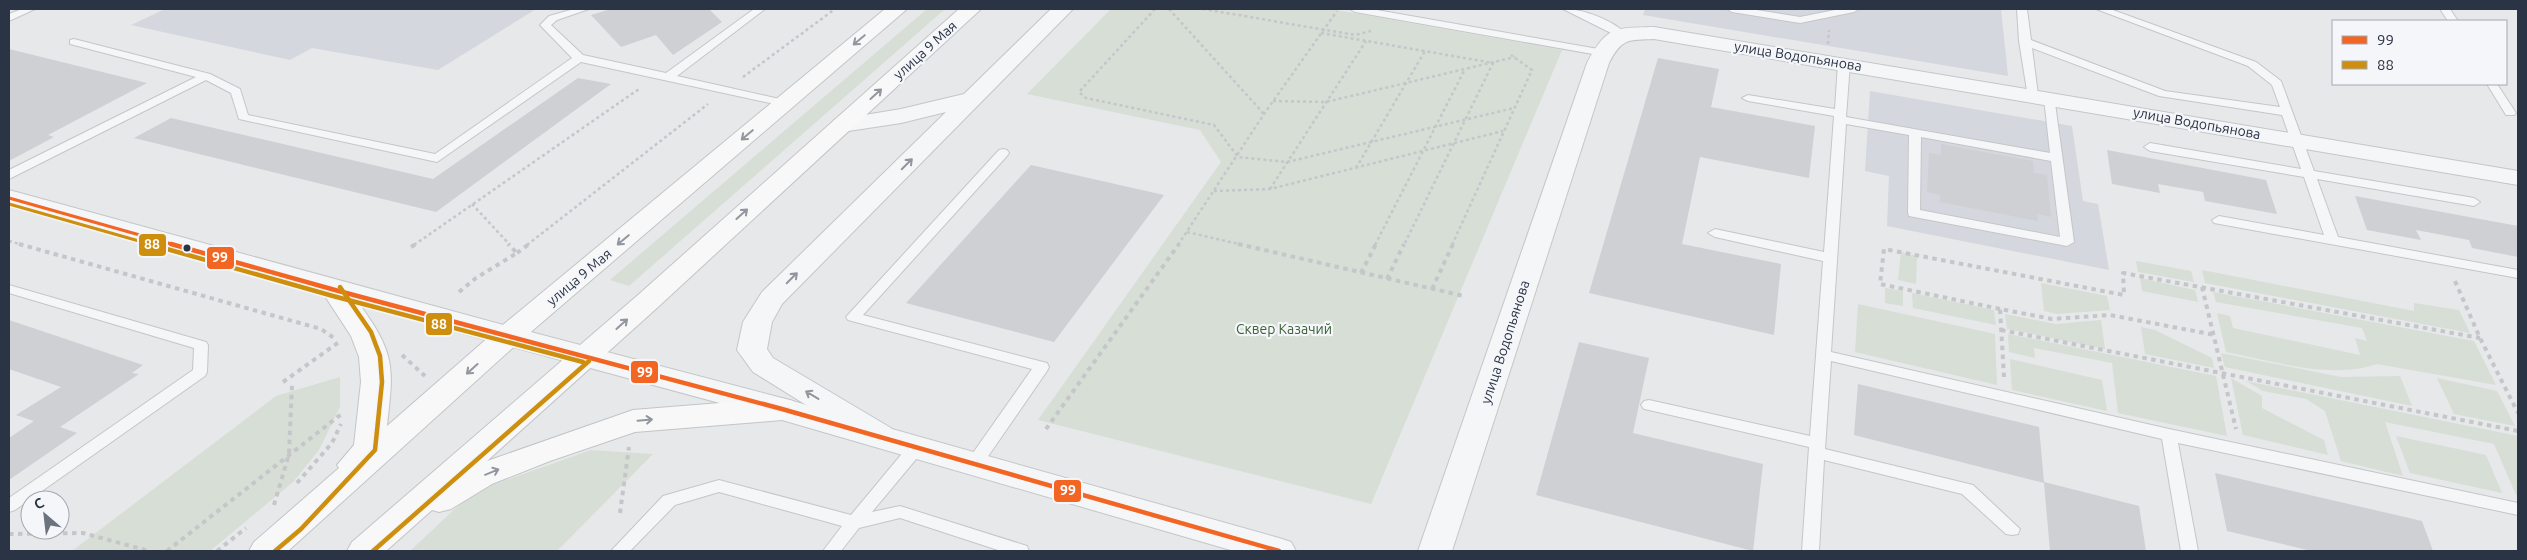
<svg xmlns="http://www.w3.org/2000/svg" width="2527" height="560" font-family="Ubuntu,sans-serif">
	<rect width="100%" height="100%" fill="#e6e8ea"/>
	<g fill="#d4d7dd">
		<polygon points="165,9 536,9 438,70 312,48 290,60 131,25"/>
		<polygon points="1645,9 2001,9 2008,76 1643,15"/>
		<polygon points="1870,91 2072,126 2083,201 2098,204 2109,270 1887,226 1889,176 1865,171"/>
	</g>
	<g fill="#d6ded6">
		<polygon points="927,9 945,9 629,286 610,280"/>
		<polygon points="1111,9 1331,9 1562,50 1371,504 1038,420 1221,162 1200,130 1027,94"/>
		<polygon points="1901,252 1917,256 1916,284 1898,280"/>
		<polygon points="2136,261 2191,271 2194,282 2138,272"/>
		<polygon points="2202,270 2414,311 2414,303 2459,310 2470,333 2205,283"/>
		<polygon points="2140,278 2195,290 2198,302 2142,291"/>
		<polygon points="2041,283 2107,296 2110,310 2057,314 2044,311"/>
		<polygon points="1885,288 1903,291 1903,306 1885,303"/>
		<path d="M2213 292 2474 341 2496 385 2377 364C2330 380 2274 361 2226 352L2217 313 2230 316 2233 328 2360 355 2355 338 2367 341 2362 328 2216 302Z"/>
		<polygon points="1912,293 1994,310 1996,325 1913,308"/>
		<polygon points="1858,304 1995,334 1997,385 1855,352"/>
		<polygon points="2005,314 2056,324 2101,320 2105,349 2007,329"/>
		<polygon points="2141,327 2155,330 2212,358 2214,368 2145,354"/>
		<polygon points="2008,334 2216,376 2227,436 2118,413 2112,363 2034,348 2035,358 2009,352"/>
		<polygon points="2221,353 2341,377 2400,376 2412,406 2225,367"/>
		<polygon points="2010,359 2102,380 2107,411 2012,390"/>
		<polygon points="340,377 340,407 319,450 293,482 210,551 72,551 276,396"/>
		<polygon points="2231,378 2262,396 2262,408 2324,440 2328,455 2243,435"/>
		<polygon points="2437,378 2497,391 2515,426 2454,414"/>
		<polygon points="2246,381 2518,436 2518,495 2516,495 2494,444 2385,422 2403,476 2341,461 2325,411 2306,399 2263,391"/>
		<polygon points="2396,436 2486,455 2502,493 2410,473"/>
		<polygon points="591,450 653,454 557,551 410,551 473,492"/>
	</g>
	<g fill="#ced0d3">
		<polygon points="611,9 709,9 722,22 673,55 656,35 621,47 591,15"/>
		<polygon points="9,49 147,83 48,135 54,137 9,161"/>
		<polygon points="1658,58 1719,69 1711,107 1815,126 1809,178 1700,157 1682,244 1781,264 1774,335 1589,293"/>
		<polygon points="578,78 611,84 436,212 134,138 171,118 433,179"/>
		<polygon points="1941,144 2033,161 2034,173 2047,175 2051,217 2037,214 2038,221 1940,202 1940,195 1927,192 1929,153 1941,155"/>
		<polygon points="2107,150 2266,180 2277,214 2205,201 2203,192 2158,184 2160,193 2112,184"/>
		<polygon points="1031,165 1164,195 1054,342 906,303"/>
		<polygon points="2355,196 2518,226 2518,257 2472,248 2469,240 2416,230 2421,240 2367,230"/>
		<polygon points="9,320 143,365 132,373 139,374 60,427 77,433 9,480 9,438 34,421 16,415 61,387 9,369"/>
		<polygon points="1579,342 1649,358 1633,433 1763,464 1753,551 1536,495"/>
		<polygon points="1858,384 2039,427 2044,482 2139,506 2146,551 2050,551 2044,483 1854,435"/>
		<polygon points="2215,473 2422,521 2433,551 2312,551 2227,531"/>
	</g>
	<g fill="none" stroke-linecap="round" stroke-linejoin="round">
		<g stroke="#c4c6c8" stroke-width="2">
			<g id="service">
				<polygon points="22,9 35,9 9,21 9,14"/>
				<polygon points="574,9 589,9 557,20 551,25 583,55 666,73 754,9 765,9 677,76 784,100 790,103 784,106 581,62 437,162 239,119 231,93 206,80 9,179 9,170 196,77 70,44 70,40 74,39 210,74 240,89 248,115 435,154 572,58 540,25 549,16"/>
				<polygon points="891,9 902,9 897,12"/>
				<polygon points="1350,9 1371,9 1604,50 1609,53 1604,56 1355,12"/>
				<path d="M1563 9C1581 8 1613 20 1626 34L1621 37 1617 36Z"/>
				<polygon points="1727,9 1750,9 1800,17 1840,9 1859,9 1854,12 1800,23 1732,12"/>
				<polygon points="2017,9 2027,9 2031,40 2165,91 2280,107 2272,85 2248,66 2096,9 2110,9 2256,62 2281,81 2314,171 2474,198 2480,202 2474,206 2317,179 2338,237 2518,270 2518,278 2214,223 2212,220 2219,216 2324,235 2304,177 2150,151 2144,147 2150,143 2301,169 2282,115 2159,96 2032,48 2038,95 2036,97 2028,97 2019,41"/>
				<polygon points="2440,9 2450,9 2458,21 2448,21"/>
				<path d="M1844 60 1850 63 1846 117 2050 153 2044 98 2050 95 2054 96 2074 242 2067 246 1909 216 1908 213 1909 135 1846 124 1831 352 2169 429 2518 503V515L2178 443 2198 551H2181L2162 439 1831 361 1825 449 1973 485 2020 529 2018 534 2012 535 2006 534 1962 494 1824 460 1819 551H1802L1809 447 1649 410 1644 409 1641 405 1644 401 1649 400 1810 436 1823 261 1715 237 1708 233 1715 229 1824 252 1834 116 1748 101 1742 98 1748 95 1835 109 1838 63ZM1921 137 2051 161 2060 237 1920 210Z"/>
				<polygon points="2487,84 2497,84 2516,113 2514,115 2506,115"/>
				<polygon points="1003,149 1007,150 1009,153 1007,156 863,315 1047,363 1049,367 1047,371 980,468 974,470 968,468 966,464 968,460 1032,369 848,320 846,317 999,150"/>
				<polygon points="9,285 206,342 208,345 207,372 205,376 15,510 9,512 9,498 193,370 194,348 9,293"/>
				<polygon points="916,442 922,444 924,448 922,452 872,512 900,506 1027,546 1029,551 1001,551 900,518 859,528 841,551 823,551 842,526 719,492 675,505 630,551 611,551 663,496 719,480 851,515 910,444"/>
			</g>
		</g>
		<g stroke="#c4c6c8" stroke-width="2">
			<g id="minor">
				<polygon points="1051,9 1073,9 782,304 772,322 767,349 773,358 891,428 896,436 891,444 880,447 869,444 753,372 737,350 743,322 762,292 946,112 901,123 842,132 834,130 830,125 834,120 901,109 964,94"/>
				<path d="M1654 27 2518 171V185L1654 39C1628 40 1622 38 1609 63L1452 551H1418L1587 63C1607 26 1614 28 1654 27Z"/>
				<polygon points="9,190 518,329 522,336 518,343 508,346 9,206"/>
			</g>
		</g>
		<g stroke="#c4c6c8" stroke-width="2">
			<polygon id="tertiary" points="508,326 782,398 1279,538 1291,542 1296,551 1234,551 782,420 498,343 494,336 498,329"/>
		</g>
		<g stroke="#c2c5c8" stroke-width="2">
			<g id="primary">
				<path d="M885 9H907L518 343 288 551H249L254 542 339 468 337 465 354 445 361 382 359 357 351 336 321 290 325 284 335 281 345 284C360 306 381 330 388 356 394 378 389 404 387 426L498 329Z"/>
				<polygon points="959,9 981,9 658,307 487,461 633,410 782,398 793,401 797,409 793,417 782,420 635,432 550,461 492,484 451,509 439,512 432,510 386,551 347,551 352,542 638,295"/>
			</g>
		</g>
		<g stroke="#c5c6ca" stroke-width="2.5" stroke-dasharray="3 3" stroke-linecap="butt">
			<polyline points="1155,9 1079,92 1086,98 1214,125 1238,157 1287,162 1514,108"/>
			<polyline points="1169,9 1264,114"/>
			<polyline points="1203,9 1355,35 1371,31"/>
			<polyline points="1321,33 1493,63 1404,245"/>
			<polyline points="1828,44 1829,30"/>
			<polyline points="743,77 835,9"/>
			<polyline points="1273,101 1326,102 1515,57"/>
			<polyline points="1356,168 1425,51"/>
			<polyline points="1270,189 1366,41"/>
			<polyline points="1214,191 1270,189 1503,131"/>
			<polyline points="472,204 510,245"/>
			<polyline points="1187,232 1243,245"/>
			<polyline points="9,241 23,245"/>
			<polyline points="414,245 639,89"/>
			<polyline points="527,245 708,104"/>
			<polyline points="1178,245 1264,114 1337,11"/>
			<polyline points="1375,245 1465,69"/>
			<polyline points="1452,245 1532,70 1511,55"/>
		</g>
		<g stroke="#c5c6ca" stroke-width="4" stroke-dasharray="4.5 4.5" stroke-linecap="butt">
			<polyline points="19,244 321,329 334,338"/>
			<polyline points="1238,244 1464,296"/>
			<polyline points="411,247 416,244"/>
			<polyline points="517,253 529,244"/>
			<polyline points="1361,273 1376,244"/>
			<polyline points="1387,279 1404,244"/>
			<polyline points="2455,281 2480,338 2518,413"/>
			<polyline points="2202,287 2236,429"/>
			<polyline points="1432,289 1453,244"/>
			<polyline points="459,292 476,278 517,253 508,244"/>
			<polyline points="2000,309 1880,284 1884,249 2124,295 2123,273 2480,338"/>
			<polyline points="2001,330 2518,431"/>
			<polyline points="402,355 425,376"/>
			<polyline points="2004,377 2000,309 2052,319 2110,315 2215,335"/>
			<polyline points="283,382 339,342"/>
			<polyline points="1046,429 1179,244"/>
			<polyline points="297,483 332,443 341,424"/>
			<polyline points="274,505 289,454 292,385"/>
			<polyline points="620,513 629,447"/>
			<polyline points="9,534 83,533 149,551"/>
			<polyline points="167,551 344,412"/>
			<polyline points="217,551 246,528"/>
		</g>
		<use href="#service" fill="#f5f6f7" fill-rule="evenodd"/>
		<use href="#minor" fill="#f5f6f7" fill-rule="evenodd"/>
		<use href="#tertiary" fill="#f5f6f7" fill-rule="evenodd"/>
		<use href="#primary" fill="#f8f8f8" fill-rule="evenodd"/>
		<g stroke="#f4f6f9" stroke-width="6">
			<polyline id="bus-1-far1" points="9,198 175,245"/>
		</g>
		<g stroke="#f4f6f9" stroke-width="8">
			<polyline id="bus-1" points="171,244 335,290 782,409 1279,551"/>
		</g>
		<g stroke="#f4f6f9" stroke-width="6">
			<polyline id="bus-2-far1" points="9,204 153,245"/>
		</g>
		<g stroke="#f4f6f9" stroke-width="8">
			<g id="bus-2">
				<polyline points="149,244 333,296 583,362"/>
				<polyline points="275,551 301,529 375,450 382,382 380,356 371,332 340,287"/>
				<polyline points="373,551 589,361"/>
			</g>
		</g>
		<use href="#bus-1-far1" stroke="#f26522" stroke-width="3"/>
		<use href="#bus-1" stroke="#f26522" stroke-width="4.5"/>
		<use href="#bus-2-far1" stroke="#ce8f0e" stroke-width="3"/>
		<use href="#bus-2" stroke="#ce8f0e" stroke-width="4.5"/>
	</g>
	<defs><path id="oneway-shaft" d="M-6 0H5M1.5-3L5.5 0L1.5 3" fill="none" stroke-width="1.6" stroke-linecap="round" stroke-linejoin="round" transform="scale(1.25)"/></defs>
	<g stroke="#92969e">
		<use href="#oneway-shaft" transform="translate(859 40) rotate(140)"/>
		<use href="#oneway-shaft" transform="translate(876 94) rotate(-42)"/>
		<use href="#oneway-shaft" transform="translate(747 135) rotate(140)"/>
		<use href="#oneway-shaft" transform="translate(742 214) rotate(-42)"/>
		<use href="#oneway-shaft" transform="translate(623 240) rotate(140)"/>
		<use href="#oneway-shaft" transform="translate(622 324) rotate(-42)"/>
		<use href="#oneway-shaft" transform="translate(472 369) rotate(138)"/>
		<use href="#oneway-shaft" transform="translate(645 420) rotate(-5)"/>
		<use href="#oneway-shaft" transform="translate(492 472) rotate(-22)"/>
	</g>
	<g stroke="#90959e">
		<use href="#oneway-shaft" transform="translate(907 164) rotate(-45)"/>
		<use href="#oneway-shaft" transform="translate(792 278) rotate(-45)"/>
		<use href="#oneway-shaft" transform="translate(812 395) rotate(-149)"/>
	</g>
	<circle fill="#2b3445" stroke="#f4f6f9" stroke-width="2" cx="187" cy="248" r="4.5"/>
	<g text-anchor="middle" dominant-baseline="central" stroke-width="4.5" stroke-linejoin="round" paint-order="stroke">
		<g font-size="14" fill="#2b3445" stroke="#f4f6f9">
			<text transform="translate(925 50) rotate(-42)">улица 9 Мая</text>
			<text transform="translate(1798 56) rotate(9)">улица Водопьянова</text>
			<text transform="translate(2197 123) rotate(10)">улица Водопьянова</text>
			<text transform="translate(579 277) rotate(-40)">улица 9 Мая</text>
			<text transform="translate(1505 342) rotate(-72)">улица Водопьянова</text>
		</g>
		<g font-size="14" fill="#3f6138" stroke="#f4f6f9">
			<text x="1284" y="329">Сквер Казачий</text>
		</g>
	</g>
	<g stroke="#f4f6f9" stroke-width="2">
		<rect x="138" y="233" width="29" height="24" rx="5" fill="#ce8f0e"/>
		<rect x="206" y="246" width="29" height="24" rx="5" fill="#f26522"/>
		<rect x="425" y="312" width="28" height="24" rx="5" fill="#ce8f0e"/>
		<rect x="630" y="360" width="29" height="24" rx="5" fill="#f26522"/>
		<rect x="1053" y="479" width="29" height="24" rx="5" fill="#f26522"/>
	</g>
	<g font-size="14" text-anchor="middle" font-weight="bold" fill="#fff">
		<text x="152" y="249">88</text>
		<text x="220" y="262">99</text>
		<text x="439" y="329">88</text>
		<text x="645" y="377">99</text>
		<text x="1068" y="495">99</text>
	</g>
	<rect width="2527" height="560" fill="none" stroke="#2b3445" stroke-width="20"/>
	<rect x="2332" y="20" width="175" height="65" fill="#f4f6f9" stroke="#a4a8b1"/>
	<rect x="2342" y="36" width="25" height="8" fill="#f26522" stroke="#a4a8b1"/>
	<text x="2377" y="45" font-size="15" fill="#2b3445">99</text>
	<rect x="2342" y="61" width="25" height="8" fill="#ce8f0e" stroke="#a4a8b1"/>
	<text x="2377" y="70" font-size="15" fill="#2b3445">88</text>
	<g transform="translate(45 515) rotate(332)"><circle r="24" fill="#f4f6f9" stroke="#a4a8b1"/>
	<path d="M0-4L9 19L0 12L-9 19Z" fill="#6c737f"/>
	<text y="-8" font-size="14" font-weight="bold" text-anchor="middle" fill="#2b3445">С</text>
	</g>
</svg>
